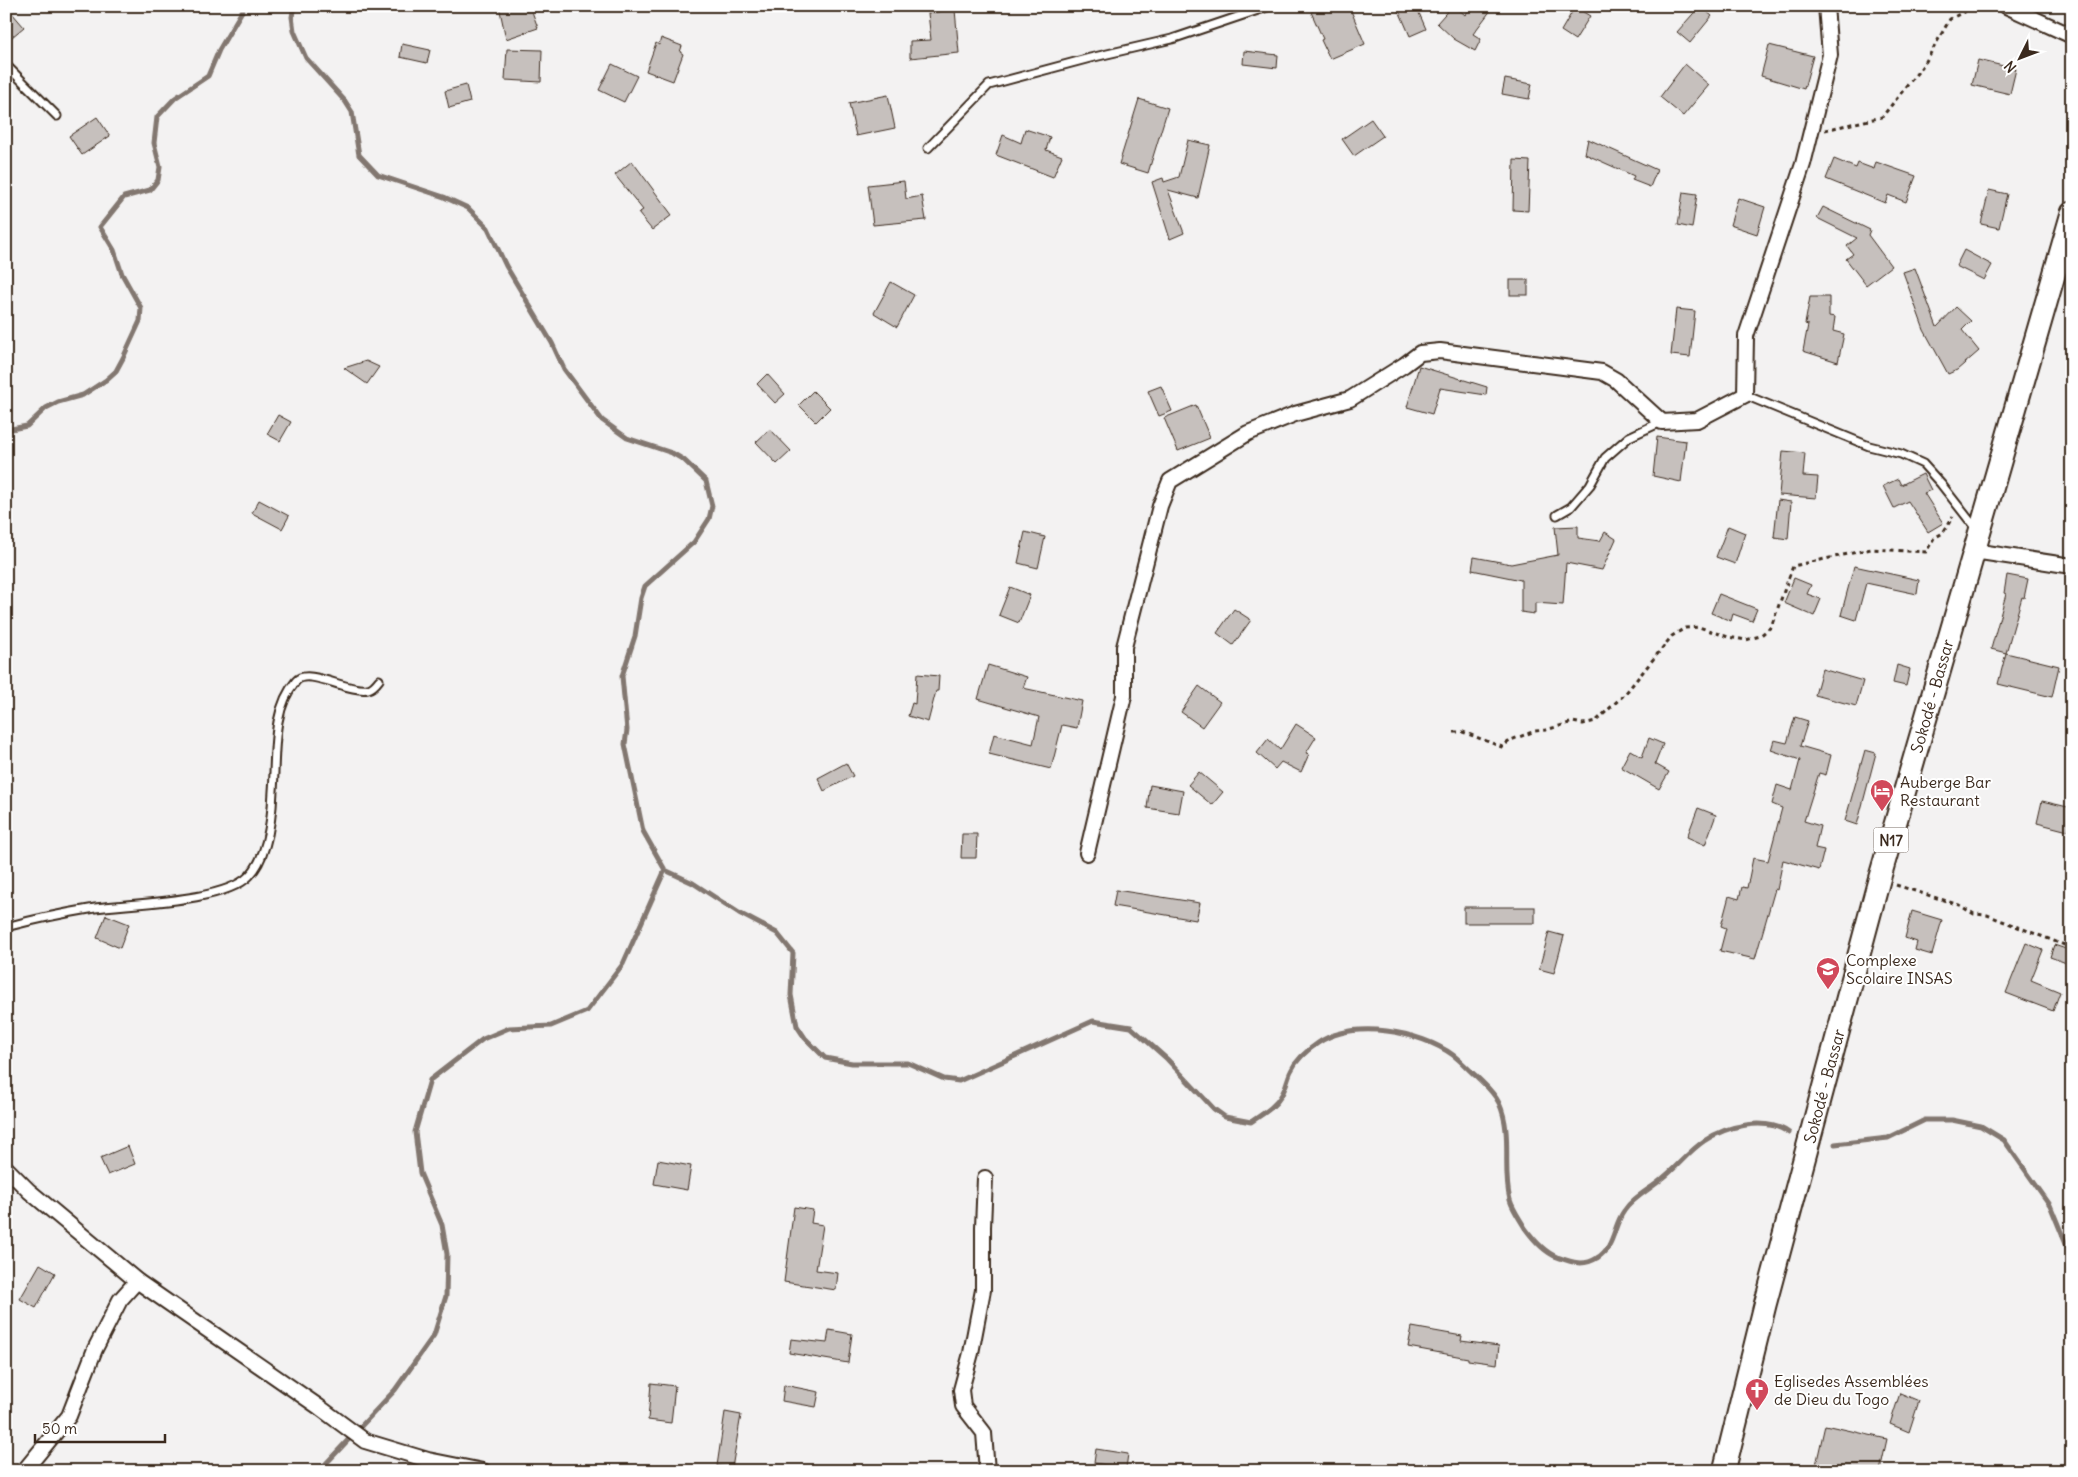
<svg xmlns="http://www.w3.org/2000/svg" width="2078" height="1477" font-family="Delius,sans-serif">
	<rect width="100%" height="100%" fill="#f3f2f2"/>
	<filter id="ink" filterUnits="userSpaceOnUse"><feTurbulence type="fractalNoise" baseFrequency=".02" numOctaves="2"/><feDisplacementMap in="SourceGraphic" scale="10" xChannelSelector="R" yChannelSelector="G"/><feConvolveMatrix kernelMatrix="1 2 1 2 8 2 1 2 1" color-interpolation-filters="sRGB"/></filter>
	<g filter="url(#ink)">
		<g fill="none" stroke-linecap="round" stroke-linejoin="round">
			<g stroke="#827770" stroke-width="5">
				<path d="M294 6 292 17 294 31 306 58 345 101 352 112 359 155 378 175 444 197 468 208 488 228 506 266 552 343 564 369 602 420 627 438 672 453 684 460 706 481 712 506 709 519 694 542 645 586 641 598 635 636 622 676 627 730 625 744 643 831 665 870 693 883 739 913 777 933 793 953 791 995 797 1026 805 1038 825 1058 852 1063H908L944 1079 959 1081 1093 1021 1131 1027 1167 1059 1214 1109 1225 1117 1251 1122C1262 1114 1274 1108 1281 1096 1286 1089 1287 1079 1291 1071 1296 1060 1309 1049 1318 1043 1354 1019 1420 1031 1453 1055 1461 1061 1468 1069 1476 1076 1484 1084 1494 1092 1499 1103 1513 1133 1502 1169 1510 1200 1513 1210 1520 1219 1525 1228 1533 1239 1544 1252 1557 1257 1571 1262 1583 1267 1597 1258 1615 1247 1613 1226 1624 1211 1633 1197 1651 1189 1663 1178 1677 1167 1689 1151 1704 1141 1726 1126 1766 1116 1789 1133"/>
				<polyline points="6,430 27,426 46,408 58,402 83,395 106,380 116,371 123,358 140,321 141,308 122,274 114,250 100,227 124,197 150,190 158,180 160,167 154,143 157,117 175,98 208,76 219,50 245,6"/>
				<polyline points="1835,1144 1888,1138 1925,1120 1952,1120 1981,1126 2004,1140 2050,1205 2066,1244 2072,1250"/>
				<polyline points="319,1471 395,1390 434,1335 446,1296 447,1254 442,1225 420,1173 415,1132 430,1080 483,1039 509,1028 551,1026 587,1011 623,964 665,870"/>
			</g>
		</g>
		<g fill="#c6c0bd" stroke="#3b2a1e">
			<polygon points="6,6 24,27 6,42"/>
			<polygon points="499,6 530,6 538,28 506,39"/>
			<polygon points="1324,6 1349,6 1365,44 1330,59 1321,40 1323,39 1311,12"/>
			<polygon points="1397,6 1416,6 1426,29 1410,36"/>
			<polygon points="1452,6 1455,6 1465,15 1472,6 1494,6 1473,34 1481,39 1475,51 1454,39 1437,23"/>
			<polygon points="1700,6 1712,16 1690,43 1677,32"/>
			<polygon points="1575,7 1590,16 1575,40 1561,31"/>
			<polygon points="955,10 959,53 910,58 910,41 931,40 928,13"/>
			<polygon points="661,38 682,46 680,52 683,54 673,81 646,71 656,43 659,45"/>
			<polygon points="402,44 430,50 427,63 400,57"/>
			<polygon points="1769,45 1813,56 1804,89 1761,76"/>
			<polygon points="507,49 542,50 541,82 505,80"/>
			<polygon points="1244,51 1278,55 1277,68 1243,64"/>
			<polygon points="1978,60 2016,69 2010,94 1972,85"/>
			<polygon points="612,64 637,76 624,102 599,90"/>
			<polygon points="1685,64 1709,85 1683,116 1660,97"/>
			<polygon points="1505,79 1532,84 1529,99 1502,94"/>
			<polygon points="466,85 470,102 449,108 445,91"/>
			<polygon points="888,95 895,128 856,136 849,103"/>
			<polygon points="1139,99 1168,108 1148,173 1119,164"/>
			<polygon points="97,117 110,136 82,155 69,136"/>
			<polygon points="1371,119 1383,136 1354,156 1342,139"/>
			<polygon points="1025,129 1050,137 1046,150 1062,156 1053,177 996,155 1003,135 1021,143"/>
			<polygon points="1588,139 1657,170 1650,187 1632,180 1634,176 1585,154"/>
			<polygon points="1188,140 1210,145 1198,198 1168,190 1184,233 1170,239 1152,182 1163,178 1164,182 1179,177"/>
			<polygon points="1834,159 1856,168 1858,163 1874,169 1876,162 1916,176 1906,202 1888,195 1885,203 1826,179"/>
			<polygon points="1514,160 1530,161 1528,211 1513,210"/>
			<polygon points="632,161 672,215 652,230 638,213 643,210 615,175"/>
			<polygon points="904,181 906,199 922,196 926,220 873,225 868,185"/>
			<polygon points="1989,190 2007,194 1999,228 1981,224"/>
			<polygon points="1683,192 1697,194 1692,228 1678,225"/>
			<polygon points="1738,198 1765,207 1757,234 1730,225"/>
			<polygon points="1823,207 1870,230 1868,235 1891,266 1866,285 1846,259 1853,254 1847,246 1857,238 1817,218"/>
			<polygon points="1964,250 1992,265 1984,280 1956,266"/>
			<polygon points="1915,268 1937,327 1956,307 1971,321 1962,330 1979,351 1957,370 1948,374 1924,330 1903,272"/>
			<rect x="1510" y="280" width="18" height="15"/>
			<polygon points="891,282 914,295 897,327 874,313"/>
			<polygon points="1810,297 1829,297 1829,316 1835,317 1833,331 1844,334 1838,362 1803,351 1808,325 1805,324"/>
			<polygon points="1676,309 1695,311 1690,357 1671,355"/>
			<polygon points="366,361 379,367 367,384 344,368"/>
			<polygon points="1419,366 1487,387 1486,395 1440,388 1432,414 1407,407"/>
			<polygon points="767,374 785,394 775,403 757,384"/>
			<polygon points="1161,386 1172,411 1159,416 1148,391"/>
			<polygon points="813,391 830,408 816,422 799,405"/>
			<polygon points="1196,405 1210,438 1178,451 1164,418"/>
			<polygon points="278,415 291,422 280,441 267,434"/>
			<polygon points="770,429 791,451 777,464 756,442"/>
			<polygon points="1657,437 1686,441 1681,482 1653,476"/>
			<polygon points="1783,451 1805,453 1803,476 1818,477 1816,498 1779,495"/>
			<polygon points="1923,474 1931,490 1924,493 1943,523 1928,532 1908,501 1894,508 1883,486 1898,479 1901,485"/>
			<polygon points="259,500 289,516 282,529 252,513"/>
			<polygon points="1778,500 1791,502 1788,539 1774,537"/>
			<polygon points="1578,526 1578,538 1600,541 1605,532 1616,539 1602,570 1566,563 1563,605 1535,603 1535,614 1521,612 1521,580 1472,570 1474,557 1511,564 1558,555 1555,527"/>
			<polygon points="1728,526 1745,533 1735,564 1716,557"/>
			<polygon points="1025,532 1045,537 1038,568 1018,563"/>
			<polygon points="1854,566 1919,580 1917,594 1866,583 1856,620 1841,615"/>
			<polygon points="2007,575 2028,579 2024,598 2022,597 2006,653 1991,649 2006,594 2004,593"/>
			<polygon points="1794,578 1811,585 1807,594 1821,599 1814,616 1784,603"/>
			<polygon points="1010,587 1030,595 1019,623 999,615"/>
			<polygon points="1719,594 1757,609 1752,621 1733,614 1731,621 1711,613"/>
			<polygon points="1234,609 1251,620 1233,645 1217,633"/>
			<polygon points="2006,653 2059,666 2052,697 1998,684"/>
			<polygon points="988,665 1027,677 1023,688 1082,701 1077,728 1062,725 1051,769 989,754 994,734 1033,744 1039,717 978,699"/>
			<polygon points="1897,665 1910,669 1906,686 1893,683"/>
			<polygon points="1822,669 1863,681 1856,706 1815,695"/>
			<polygon points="917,674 939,676 938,691 936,691 928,722 908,716 912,703 915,704"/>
			<polygon points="1199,686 1220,702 1202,727 1181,712"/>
			<polygon points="1795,717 1808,721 1800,746 1831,755 1826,775 1819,773 1804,821 1820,826 1815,848 1824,850 1819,870 1783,860 1777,890 1775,889 1755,959 1720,951 1726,928 1721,926 1729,896 1739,899 1742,887 1747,888 1753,858 1768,861 1782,808 1772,804 1777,785 1792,790 1800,760 1771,750 1774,740 1787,743"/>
			<polygon points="1296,724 1316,737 1306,753 1309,754 1301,772 1281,762 1275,769 1257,753 1268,739 1280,750"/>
			<polygon points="1649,738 1663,744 1655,764 1669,772 1659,789 1621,767 1630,750 1642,757"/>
			<polygon points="1865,750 1876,753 1857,825 1845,821"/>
			<polygon points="846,763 853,776 824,791 818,778"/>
			<polygon points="1199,772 1223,792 1212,805 1188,785"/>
			<polygon points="1150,785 1183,791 1179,813 1147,808"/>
			<polygon points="2042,801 2072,808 2068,831 2037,823"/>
			<polygon points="1698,808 1716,815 1705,845 1687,837"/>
			<polygon points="962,834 977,834 976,858 961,858"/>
			<polygon points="1116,890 1200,903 1196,920 1113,906"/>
			<rect x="1464" y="907" width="71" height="16"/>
			<polygon points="1912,911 1942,920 1932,955 1915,950 1917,942 1905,938"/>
			<polygon points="106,915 129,924 120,948 97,938"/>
			<polygon points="1549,932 1564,936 1554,973 1539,969"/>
			<polygon points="2026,943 2043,950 2031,980 2060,992 2053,1011 2006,993"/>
			<polygon points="2054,945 2072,951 2069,964 2050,957"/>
			<polygon points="128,1146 135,1164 108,1175 100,1158"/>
			<polygon points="658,1160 691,1166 687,1190 654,1184"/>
			<polygon points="794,1207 813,1210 811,1223 823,1225 816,1270 838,1273 836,1290 784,1282"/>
			<polygon points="40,1264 55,1273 36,1308 20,1299"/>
			<polygon points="1412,1327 1462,1336 1461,1341 1499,1346 1497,1364 1468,1360 1468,1358 1408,1347"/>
			<polygon points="829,1330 852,1334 848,1363 789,1353 791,1339 827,1343"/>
			<polygon points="651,1383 675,1386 671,1423 648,1420"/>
			<polygon points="784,1385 819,1392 816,1407 782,1401"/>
			<polygon points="1900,1393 1919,1401 1909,1432 1890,1424"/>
			<polygon points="725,1412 741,1415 732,1468 717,1466"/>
			<polygon points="1825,1425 1887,1439 1880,1471 1840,1471 1816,1465"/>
			<polygon points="1096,1449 1128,1454 1126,1468 1094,1463"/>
		</g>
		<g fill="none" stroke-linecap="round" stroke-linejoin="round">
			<g stroke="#3b2a1e" stroke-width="11">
				<g id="service">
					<polyline points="6,65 57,116"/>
					<polyline points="928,148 989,85 1090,58 1172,39 1270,6"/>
					<polyline points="1745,395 1869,446 1901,454 1923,464 1941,484 1977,530"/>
					<polyline points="1557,515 1571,507 1590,485 1605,458 1629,437 1661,422"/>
					<path d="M6 927C35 919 65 913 95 908 132 903 224 902 249 876 268 857 272 816 273 791 276 755 271 710 296 681 308 667 349 693 368 689 372 688 376 684 379 680"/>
				</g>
			</g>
			<g stroke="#3b2a1e" stroke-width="18">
				<g id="minor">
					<polyline points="2006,6 2072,36"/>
					<polyline points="1974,551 2072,566"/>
					<polyline points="1087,853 1124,696 1124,647 1160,506 1170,481 1248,433 1295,414 1350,399 1404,365 1420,353 1440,351 1602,372 1616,380 1662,422 1697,420 1745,395 1746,336 1803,164 1830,55 1826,6"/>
					<polyline points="6,1168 29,1191 137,1281 319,1407 365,1441 428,1460 483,1471"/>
					<polyline points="985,1178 983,1227 983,1290 971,1353 961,1390 963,1406 984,1433 987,1471"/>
					<polyline points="24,1471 69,1416 95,1349 120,1300 137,1281"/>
				</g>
			</g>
			<g stroke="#3b2a1e" stroke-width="25">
				<polyline id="primary" points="1724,1471 1765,1305 1879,880 2072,213"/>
			</g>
			<g stroke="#3b2a1e" stroke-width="3" stroke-dasharray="4 4" stroke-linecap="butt">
				<polyline points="1825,130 1882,117 1925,63 1950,19 1975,6"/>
				<polyline points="1454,732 1463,732 1502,747 1511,740 1535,731 1546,730 1573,722 1583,724 1596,721 1625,694 1672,636 1685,628 1699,627 1728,637 1746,640 1760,636 1771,627 1793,566 1871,549 1926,552 1934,538 1943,533 1953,516"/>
				<polyline points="1896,885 1959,905 1974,914 1987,915 2072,948"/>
			</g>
			<use href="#service" stroke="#fff" stroke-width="7"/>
			<use href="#minor" stroke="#fff" stroke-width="14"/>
			<use href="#primary" stroke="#fff" stroke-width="21"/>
		</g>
	</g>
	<defs>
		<g id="hotel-pin" transform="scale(1.25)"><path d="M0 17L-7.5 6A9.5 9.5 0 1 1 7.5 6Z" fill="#d1495b" stroke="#fff"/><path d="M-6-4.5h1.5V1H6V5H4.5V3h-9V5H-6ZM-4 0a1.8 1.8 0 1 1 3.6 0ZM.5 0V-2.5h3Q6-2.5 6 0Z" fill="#fff"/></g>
		<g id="school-pin" transform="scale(1.25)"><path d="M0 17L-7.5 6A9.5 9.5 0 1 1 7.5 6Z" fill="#d1495b" stroke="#fff"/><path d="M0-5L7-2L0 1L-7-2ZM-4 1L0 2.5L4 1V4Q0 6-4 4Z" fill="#fff"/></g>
		<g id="church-pin" transform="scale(1.25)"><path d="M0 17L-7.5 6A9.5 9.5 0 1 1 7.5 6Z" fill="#d1495b" stroke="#fff"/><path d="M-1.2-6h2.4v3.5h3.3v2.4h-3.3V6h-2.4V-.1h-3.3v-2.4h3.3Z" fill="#fff"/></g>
	</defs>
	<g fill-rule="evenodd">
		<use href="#hotel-pin" x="1882" y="791"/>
		<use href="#school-pin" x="1828" y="969"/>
		<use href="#church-pin" x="1757" y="1390"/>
	</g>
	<g text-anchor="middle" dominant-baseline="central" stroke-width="4" stroke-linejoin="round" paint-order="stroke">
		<rect fill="#fff" stroke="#766a62" stroke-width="1" x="1873.5" y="827.5" width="35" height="25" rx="4"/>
		<g font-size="15" font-weight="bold" fill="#3b2a1e">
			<text x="1891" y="840">N17</text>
		</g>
		<g font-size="16" fill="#3b2a1e" stroke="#fff">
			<text transform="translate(1932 696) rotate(-74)">Sokodé - Bassar</text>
			<text transform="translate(1824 1086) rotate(-75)">Sokodé - Bassar</text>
		</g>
		<g font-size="16" fill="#3b2a1e" stroke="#fff" text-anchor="start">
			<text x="1900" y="782">Auberge Bar<tspan x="1900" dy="18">Restaurant</tspan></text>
			<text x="1846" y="960">Complexe<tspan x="1846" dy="18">Scolaire INSAS</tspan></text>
			<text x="1774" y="1381">Eglisedes Assemblées<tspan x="1774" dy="18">de Dieu du Togo</tspan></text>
		</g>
	</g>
	<rect width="2078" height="1477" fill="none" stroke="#fff" stroke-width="25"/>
	<rect x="12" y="12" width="2053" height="1452" fill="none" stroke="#3b2a1e" stroke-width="2" filter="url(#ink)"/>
	<g transform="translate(2020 58) rotate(228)" stroke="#ffffff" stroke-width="4" paint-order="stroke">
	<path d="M0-4L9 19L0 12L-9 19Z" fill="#3b2a1e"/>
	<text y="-8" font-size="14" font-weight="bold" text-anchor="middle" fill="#3b2a1e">N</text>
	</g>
	<path d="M35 1434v8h130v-8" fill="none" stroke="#3b2a1e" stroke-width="2.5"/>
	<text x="42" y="1434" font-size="15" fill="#3b2a1e" stroke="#ffffff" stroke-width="4" paint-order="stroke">50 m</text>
</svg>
